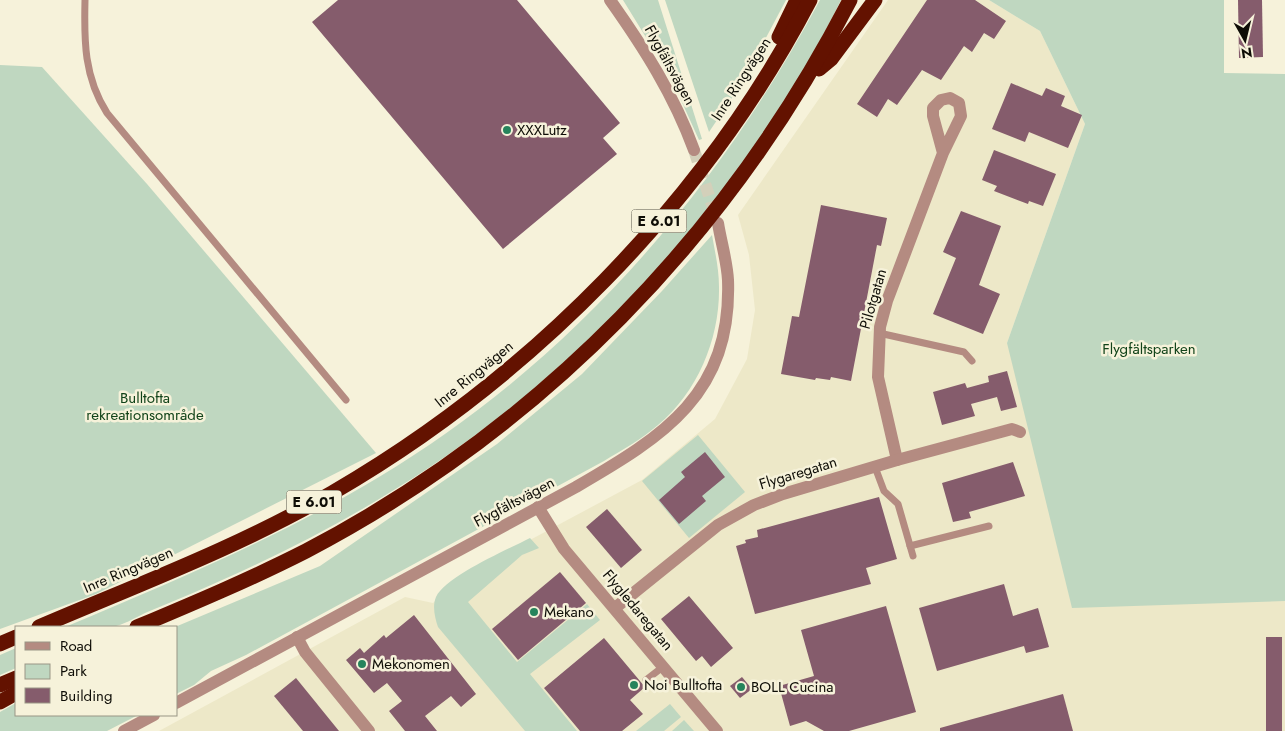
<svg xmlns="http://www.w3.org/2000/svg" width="1285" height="731" font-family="Jost,sans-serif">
	<rect width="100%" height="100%" fill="#f6f2da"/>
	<polygon fill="#ede8c8" points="888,0 989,0 1040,31 1085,124 1007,343 1281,601 1285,601 1285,731 159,731 405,597 433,603 459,578 642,480 715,419 747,359 755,310 749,255 738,215"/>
	<g fill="#bfd7c0">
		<polygon points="623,0 658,0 702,139 699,140 671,78"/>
		<polygon points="665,0 786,0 742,83 709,132"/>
		<path d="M820 0H841C764 159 634 313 494 421 416 481 330 531 240 572 209 586 177 600 145 613 135 618 123 625 112 627 97 630 79 627 65 627 172 582 280 537 379 477 569 363 716 194 820 0Z"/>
		<polygon points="989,0 1224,0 1224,73 1285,74 1285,601 1072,608 1007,343 1085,124 1040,31"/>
		<polygon points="0,65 42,67 147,184 376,453 96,594 0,629"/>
		<path d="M712 235C715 252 719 269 719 287 720 338 698 392 658 425 642 439 622 450 604 461L246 655 211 671 194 685 176 694 175 627 320 566 497 444 582 374 662 291Z"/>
		<polygon points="698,435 745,492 689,538 642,481"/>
		<path d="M530 538 539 548 522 555 468 602 517 662 587 604 600 620 530 674 577 731H525L438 627C435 618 432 606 436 597 446 576 507 550 530 538Z"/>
		<polygon points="16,648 16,668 0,675 0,655"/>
		<polygon points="16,703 16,715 138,715 107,731 0,731 0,712"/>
		<polygon points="670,704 681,717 664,731 636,731"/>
		<polygon points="684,720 694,731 672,731"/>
	</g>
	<g fill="#855c6c">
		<polygon points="338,0 517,0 620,123 603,138 617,154 503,249 312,22"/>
		<polygon points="927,0 975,0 1006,21 994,39 984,33 972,52 964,46 941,80 922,70 897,105 888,99 877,117 857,104"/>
		<polygon points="1238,0 1262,0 1263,57 1239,58"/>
		<polygon points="1011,83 1042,96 1046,88 1065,96 1061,106 1082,115 1068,148 1029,132 1025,142 992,129"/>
		<polygon points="994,150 1056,174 1043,206 1029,201 1028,204 994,191 997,186 982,180"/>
		<polygon points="821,205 887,218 881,246 877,245 851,381 831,377 830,380 816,378 815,380 781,374 792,316 799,317"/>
		<polygon points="961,211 1001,226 979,285 1000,294 983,334 933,314 956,258 943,252"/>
		<polygon points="1007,371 1017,407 1001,411 997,397 971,404 975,416 942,425 933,392 965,383 967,388 989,382 988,376"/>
		<polygon points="705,452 725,477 702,496 706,501 679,524 659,500 685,477 681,472"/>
		<polygon points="1013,462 1025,496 969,512 971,518 953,522 942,483"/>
		<polygon points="879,497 897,559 866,568 871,584 755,614 736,546 746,543 745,540 758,537 757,530"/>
		<polygon points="607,509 642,550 621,568 586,527"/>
		<polygon points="560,572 586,603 518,660 492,629"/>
		<polygon points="1004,584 1013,616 1038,608 1049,647 1026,653 1024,646 937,671 919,608"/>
		<polygon points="689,596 733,648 711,667 702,656 696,661 661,619"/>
		<polygon points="886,606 916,712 849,731 824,731 806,721 790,726 779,686 814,676 801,630"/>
		<polygon points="414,615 476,694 461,707 451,696 425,716 437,731 405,731 389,711 402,701 387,683 374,693 346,660 360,648 364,653 384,635 386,638"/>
		<rect x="1266" y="637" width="16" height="94"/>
		<polygon points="604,638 645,687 630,700 643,714 622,731 580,731 544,688"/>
		<polygon points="742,677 752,689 740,698 730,686"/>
		<polygon points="296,678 339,731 303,731 274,696"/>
		<polygon points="1063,694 1073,731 940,731 940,728"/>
	</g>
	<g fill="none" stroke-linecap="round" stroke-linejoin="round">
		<polyline stroke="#d3d0ba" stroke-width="12" stroke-dasharray="12 6" stroke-linecap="butt" points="694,150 716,217"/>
		<g stroke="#b48b81" stroke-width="7">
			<path d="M85 0C84 41 84 77 107 113L346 400"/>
			<polyline points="879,333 964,352 972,361"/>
			<polyline points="875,467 884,491 898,504 913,556"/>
			<polyline points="910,546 989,526"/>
			<polyline points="646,680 664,666"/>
		</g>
		<g stroke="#b48b81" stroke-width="12">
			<polyline points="897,460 878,377 880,327 887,301 943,153 933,116 933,108 941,100 950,98 959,103 961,116 943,153"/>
			<polyline points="538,507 564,549 717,731"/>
			<polyline points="615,608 718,525 754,505 783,494 897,460 1012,429 1020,432"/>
			<polyline points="297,637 305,652 369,731"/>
		</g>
		<g stroke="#b48b81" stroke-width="12">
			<path d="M610 0C644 48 674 95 694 150"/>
			<path d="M176 703 576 487C664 436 732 394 728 280 727 261 721 242 718 223"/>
			<polyline points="124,731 154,715"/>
		</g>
		<g stroke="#631200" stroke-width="15">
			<polyline points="779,37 797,0"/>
			<polyline points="819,69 831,59 875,0"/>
			<path d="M39 627C137 585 239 547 332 493 529 379 704 203 810 0"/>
			<path d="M137 627C194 603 251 579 306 551 541 428 729 235 850 0"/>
			<polyline points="0,644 16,637"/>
			<polyline points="0,685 16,678"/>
			<polyline points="0,702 16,693"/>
		</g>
	</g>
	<g fill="#26845c" stroke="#f6f2da" stroke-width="2">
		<circle cx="507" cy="130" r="5"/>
		<circle cx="534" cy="612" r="5"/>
		<circle cx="362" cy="664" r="5"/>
		<circle cx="634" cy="685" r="5"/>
		<circle cx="741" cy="687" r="5"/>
	</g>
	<g text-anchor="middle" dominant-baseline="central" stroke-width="5" stroke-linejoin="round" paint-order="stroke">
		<g fill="#f6f2da" stroke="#545246" stroke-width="1">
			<rect x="631.5" y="209.5" width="55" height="23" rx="4"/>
			<rect x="286.5" y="490.5" width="55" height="23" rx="4"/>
		</g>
		<g font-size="14" font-weight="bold" fill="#0e0d06">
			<text x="659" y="221">E 6.01</text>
			<text x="314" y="502">E 6.01</text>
		</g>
		<g font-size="15" fill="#0e0d06" stroke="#f6f2da">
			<text transform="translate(670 65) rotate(61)">Flygfältsvägen</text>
			<text transform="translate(741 79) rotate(-57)">Inre Ringvägen</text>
			<text transform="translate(873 299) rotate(-74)">Pilotgatan</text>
			<text transform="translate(474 374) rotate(-39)">Inre Ringvägen</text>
			<text transform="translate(798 473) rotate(-17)">Flygaregatan</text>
			<text transform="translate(514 502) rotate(-28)">Flygfältsvägen</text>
			<text transform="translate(128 570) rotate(-23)">Inre Ringvägen</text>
			<text transform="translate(638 610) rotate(50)">Flygledaregatan</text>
		</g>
		<g font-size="15" fill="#0e0d06" stroke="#f6f2da" text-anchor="start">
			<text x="517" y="130">XXXLutz</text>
			<text x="544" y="612">Mekano</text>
			<text x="372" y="664">Mekonomen</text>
			<text x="644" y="685">Noi Bulltofta</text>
			<text x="751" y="687">BOLL Cucina</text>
		</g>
		<g font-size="15" fill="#114319" stroke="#f6f2da">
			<text x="1149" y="349">Flygfältsparken</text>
			<text x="145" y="398">Bulltofta<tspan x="145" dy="17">rekreationsområde</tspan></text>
		</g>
	</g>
	<rect x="15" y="626" width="162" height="90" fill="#f6f2da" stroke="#999685"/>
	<rect x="25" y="642" width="25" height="8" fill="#b48b81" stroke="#999685"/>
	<text x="60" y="651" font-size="15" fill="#0e0d06">Road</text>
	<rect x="25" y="664" width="25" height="15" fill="#bfd7c0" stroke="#999685"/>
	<text x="60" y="676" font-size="15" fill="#0e0d06">Park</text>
	<rect x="25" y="688" width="25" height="15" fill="#855c6c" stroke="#999685"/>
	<text x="60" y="701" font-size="15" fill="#0e0d06">Building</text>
	<g transform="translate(1245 40) rotate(172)" stroke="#f6f2da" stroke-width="4" paint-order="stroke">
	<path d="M0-4L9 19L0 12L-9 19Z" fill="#0e0d06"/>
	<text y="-8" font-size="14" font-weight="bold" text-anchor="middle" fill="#0e0d06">N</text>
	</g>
</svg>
